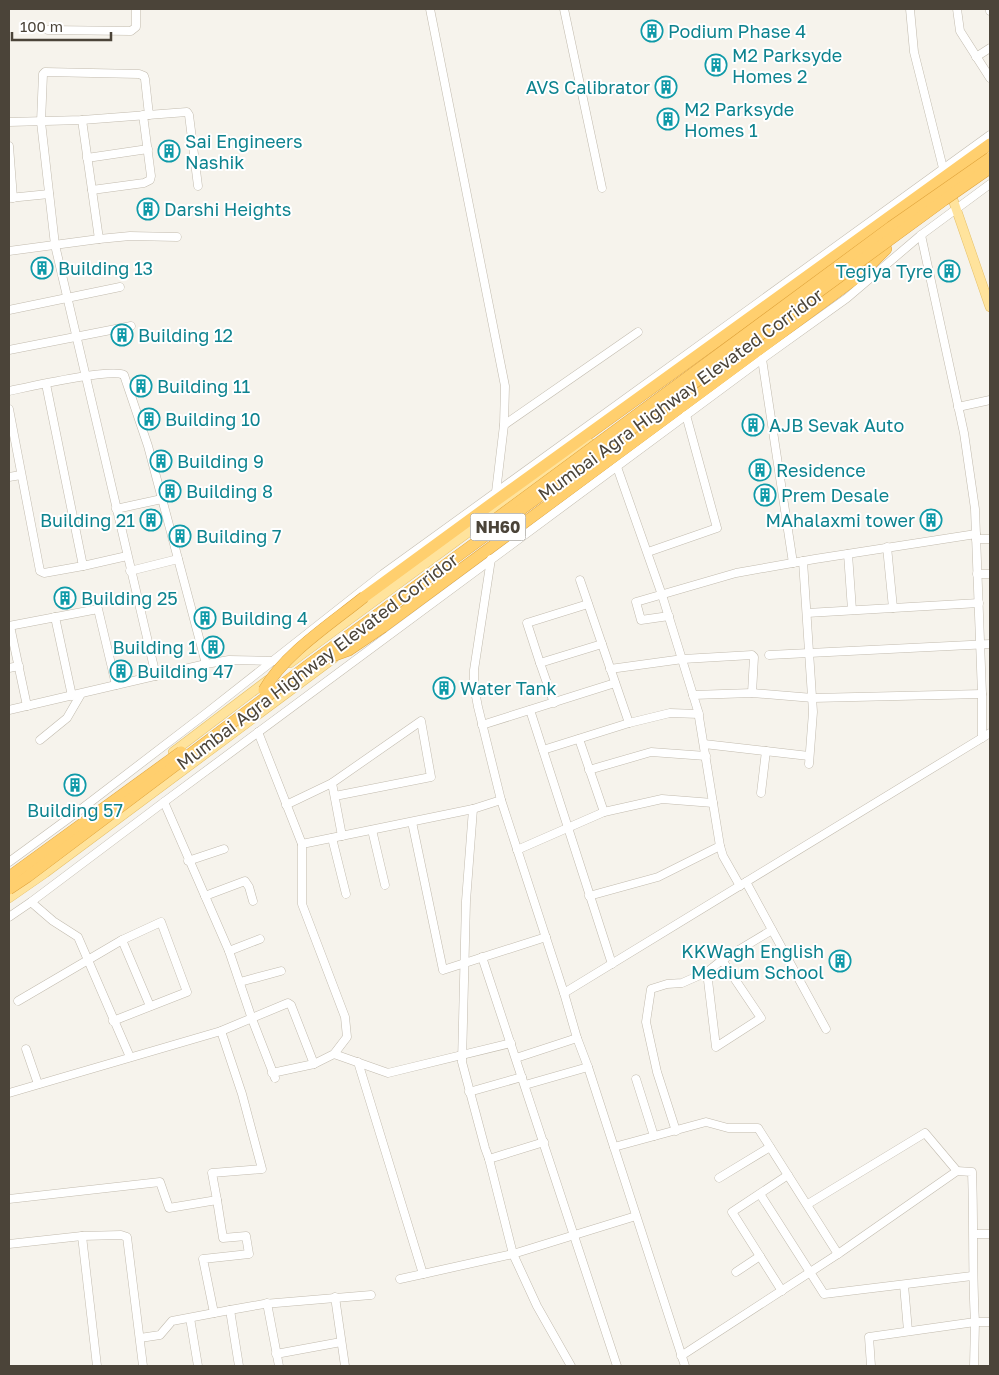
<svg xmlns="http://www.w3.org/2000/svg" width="999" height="1375" font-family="'Golos Text',sans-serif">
	<rect width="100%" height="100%" fill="#f6f3ec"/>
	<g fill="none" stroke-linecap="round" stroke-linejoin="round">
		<g stroke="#c2bbae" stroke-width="9">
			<g id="minor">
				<polyline points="430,9 505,386 504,425 496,492"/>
				<polyline points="564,9 602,188"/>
				<polyline points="910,9 914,52 944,172"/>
				<polyline points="957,9 960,31 990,78"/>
				<polyline points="990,9 990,11"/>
				<polyline points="48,30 131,31 136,27 136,9"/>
				<polyline points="976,57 990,48"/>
				<polyline points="149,115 145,79 144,76 139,74 45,72 43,74 41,122 55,245 156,676"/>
				<polyline points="82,120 99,239"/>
				<polyline points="9,122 82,120 187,112 189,115 198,186"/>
				<polyline points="9,146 13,198"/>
				<polyline points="87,158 148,149"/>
				<polyline points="92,190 144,183 150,180 151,176 143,115"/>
				<polyline points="9,198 49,194"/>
				<polyline points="921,235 964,433 975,509 982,694 982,738"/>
				<polyline points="9,251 99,239 130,236 177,237"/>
				<polyline points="9,310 120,287"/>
				<polyline points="9,350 131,326"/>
				<polyline points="762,359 793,563"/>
				<polyline points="46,384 83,566 127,556"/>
				<path d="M9 391C28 387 111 368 124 375L148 446 206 664"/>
				<polyline points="958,407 990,400"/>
				<polyline points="9,409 40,571 44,573 83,566"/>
				<polyline points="504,425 638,332"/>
				<polyline points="617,467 662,595 698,711 720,846 723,856 740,886"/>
				<polyline points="9,477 21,475"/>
				<polyline points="116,509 162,499"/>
				<polyline points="976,539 990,539"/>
				<polyline points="887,547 893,608"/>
				<polyline points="648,552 717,528 686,415"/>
				<polyline points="848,554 852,610"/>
				<polyline points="491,559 474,670 474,686 478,707 501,800 564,993 577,1038 588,1067 685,1366"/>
				<polyline points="803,561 813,712 809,764"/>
				<polyline points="130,571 178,559"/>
				<polyline points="977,574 990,574"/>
				<polyline points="580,580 629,723"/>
				<polyline points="807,613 979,603"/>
				<polyline points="669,616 641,620 636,602 736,573 815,559 976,534"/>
				<polyline points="55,617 72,696"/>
				<polyline points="9,626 98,609 116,685"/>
				<polyline points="10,626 27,706"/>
				<polyline points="769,655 990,644"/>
				<polyline points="540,663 527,623 588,604"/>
				<polyline points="9,668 19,666"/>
				<polyline points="610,669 683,659 752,655 754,657 752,693"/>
				<polyline points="693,695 752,693 813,698 982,694"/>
				<polyline points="554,703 540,663 602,644"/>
				<polyline points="9,710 206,664 229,660 274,661"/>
				<polyline points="530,710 612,964"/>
				<polyline points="482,725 615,683"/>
				<polyline points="258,732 302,844 473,809 501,800"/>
				<polyline points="579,739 604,812"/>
				<polyline points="40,740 67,718 81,694"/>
				<polyline points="704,744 809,756"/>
				<polyline points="543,750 629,723 670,713 699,714"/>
				<polyline points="589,770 651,752 706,756"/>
				<polyline points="761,793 766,751"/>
				<polyline points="335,796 431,777 421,721 332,783 342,836"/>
				<polyline points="164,802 229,951 252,1019 275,1078"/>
				<polyline points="286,805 332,783"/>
				<polyline points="473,809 466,901 462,1062 485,1148 489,1159 513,1254 537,1306 571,1366"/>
				<polyline points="412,822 443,970 546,937"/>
				<polyline points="372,830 385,885"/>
				<polyline points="332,838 346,894"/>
				<polyline points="517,850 604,812 662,799 713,803"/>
				<polyline points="188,861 224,849"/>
				<polyline points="9,862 80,810 204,715 383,574 990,135"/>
				<polyline points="746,882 826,1029"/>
				<polyline points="205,896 245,881 249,887 253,901"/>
				<polyline points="589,896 658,877 720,846"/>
				<polyline points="31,902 53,921 78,937 130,1057"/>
				<polyline points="9,917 31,902 164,802 762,359 847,298 921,235 990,184"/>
				<polyline points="122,940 150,1006"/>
				<polyline points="229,951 260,939"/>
				<polyline points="482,957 617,1366"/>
				<polyline points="707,972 716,1047 761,1018 722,960"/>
				<polyline points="240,982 281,971"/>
				<polyline points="564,993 990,733"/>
				<polyline points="18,1001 122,940 161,922 187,992 113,1021"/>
				<polyline points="26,1049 38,1084"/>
				<polyline points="334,1054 388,1073 511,1043"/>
				<polyline points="516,1058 577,1038"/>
				<polyline points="358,1062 423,1274 513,1254 636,1216"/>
				<polyline points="272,1073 314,1064 334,1054 347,1037 345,1017 302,904 302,844"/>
				<polyline points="636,1079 654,1136"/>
				<polyline points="525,1085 588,1067"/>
				<polyline points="469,1092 522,1077"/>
				<polyline points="9,1093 221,1031 288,1003 291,1005 314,1064"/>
				<polyline points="676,1131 657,1072 646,1022 651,989 667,984 682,983 707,972 722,960 772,930"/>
				<polyline points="614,1147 706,1122 728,1128 758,1128 838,1254"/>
				<polyline points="489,1159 544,1142"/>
				<polyline points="719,1178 770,1147"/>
				<polyline points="760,1194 824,1294 972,1276"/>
				<polyline points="9,1199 160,1182 169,1208 217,1200 223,1238 246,1236 249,1254 203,1259 214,1313"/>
				<polyline points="217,1200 212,1173 262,1169 242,1094 221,1031"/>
				<polyline points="808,1204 925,1133 957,1171"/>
				<polyline points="974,1234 990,1234"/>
				<polyline points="82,1236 97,1366"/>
				<polyline points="9,1244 82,1236 121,1235 127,1237 143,1366"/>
				<polyline points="736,1272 760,1256"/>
				<polyline points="400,1279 423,1274"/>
				<polyline points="904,1285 908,1331"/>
				<polyline points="782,1291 732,1212 788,1175"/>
				<polyline points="335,1297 345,1366"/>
				<polyline points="267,1303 279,1366"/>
				<polyline points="230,1310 239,1366"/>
				<polyline points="190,1318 198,1366"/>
				<polyline points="140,1338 160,1335 172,1321 230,1310 264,1304 371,1295"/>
				<polyline points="276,1354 341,1342"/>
				<path d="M681 1356 838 1254 957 1171 972 1172C974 1222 972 1272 975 1322L869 1337 871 1366"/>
				<polyline points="974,1366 975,1322 990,1322"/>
			</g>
		</g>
		<g stroke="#e6c16a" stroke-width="10">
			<g id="major">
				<polyline points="950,191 990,307"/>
				<polyline points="290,663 590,443"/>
				<polyline points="173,752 268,680"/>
				<polyline points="9,898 45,873 334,658"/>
			</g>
		</g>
		<g stroke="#e0a43c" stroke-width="12">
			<g id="highway">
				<polyline points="364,597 487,507 990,144"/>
				<polyline points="383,627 860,275 886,249"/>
			</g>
		</g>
		<use href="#minor" stroke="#fff" stroke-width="8"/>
		<use href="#major" stroke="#ffe39c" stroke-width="9"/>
		<use href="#highway" stroke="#ffcf6e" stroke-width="11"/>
		<g stroke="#e0a43c" stroke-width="12" stroke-linecap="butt">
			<g id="highway-bridge">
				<polyline points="493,521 891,227 990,158"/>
				<polyline points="324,659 349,650 383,627"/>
				<path d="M264 690C284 654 332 623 364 597"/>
				<polyline points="9,877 181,752"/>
				<polyline points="9,889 27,877 310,664 944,200 990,168"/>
			</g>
		</g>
		<use href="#highway-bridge" stroke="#ffcf6e" stroke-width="11"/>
	</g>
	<defs>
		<g id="building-ring" transform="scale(1.125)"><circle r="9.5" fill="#fff" stroke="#0f9aa8" stroke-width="1.5"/><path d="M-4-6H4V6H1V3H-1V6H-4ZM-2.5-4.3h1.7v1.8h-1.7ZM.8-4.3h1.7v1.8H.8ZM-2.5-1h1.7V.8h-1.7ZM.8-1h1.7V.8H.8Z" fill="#0f9aa8"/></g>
	</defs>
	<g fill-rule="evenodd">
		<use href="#building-ring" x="652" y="31"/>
		<use href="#building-ring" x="716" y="65"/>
		<use href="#building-ring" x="666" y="87"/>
		<use href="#building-ring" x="668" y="119"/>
		<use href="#building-ring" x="169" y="151"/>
		<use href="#building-ring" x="148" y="209"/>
		<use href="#building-ring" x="42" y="268"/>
		<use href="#building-ring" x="949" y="271"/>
		<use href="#building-ring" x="122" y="335"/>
		<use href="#building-ring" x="141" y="386"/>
		<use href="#building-ring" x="149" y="419"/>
		<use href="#building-ring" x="753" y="425"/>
		<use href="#building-ring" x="161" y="461"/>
		<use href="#building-ring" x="760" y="470"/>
		<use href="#building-ring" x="170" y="491"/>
		<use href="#building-ring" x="765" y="495"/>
		<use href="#building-ring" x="151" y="520"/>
		<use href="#building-ring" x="931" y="520"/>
		<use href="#building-ring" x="180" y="536"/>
		<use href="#building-ring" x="65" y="598"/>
		<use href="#building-ring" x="205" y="618"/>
		<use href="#building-ring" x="213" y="647"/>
		<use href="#building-ring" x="121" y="671"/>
		<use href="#building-ring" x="444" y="688"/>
		<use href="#building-ring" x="75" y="785"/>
		<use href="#building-ring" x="840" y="961"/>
	</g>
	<g text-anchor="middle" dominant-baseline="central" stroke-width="4" stroke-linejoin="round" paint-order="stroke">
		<rect fill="#fff" stroke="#817c74" stroke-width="1" x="470.5" y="513.5" width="55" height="27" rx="4"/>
		<g font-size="16" font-weight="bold" fill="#4b4439">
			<text x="498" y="527">NH60</text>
		</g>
		<g font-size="18" fill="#0d838f" stroke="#fff" text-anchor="start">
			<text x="668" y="31">Podium Phase 4</text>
			<text x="732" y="55">M2 Parksyde<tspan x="732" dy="21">Homes 2</tspan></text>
			<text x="650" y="87" text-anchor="end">AVS Calibrator</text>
			<text x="684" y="109">M2 Parksyde<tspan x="684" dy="21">Homes 1</tspan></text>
			<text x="185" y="141">Sai Engineers<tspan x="185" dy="21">Nashik</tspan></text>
			<text x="164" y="209">Darshi Heights</text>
			<text x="58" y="268">Building 13</text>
			<text x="933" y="271" text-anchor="end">Tegiya Tyre</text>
			<text x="138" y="335">Building 12</text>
			<text x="157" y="386">Building 11</text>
			<text x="165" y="419">Building 10</text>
			<text x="769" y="425">AJB Sevak Auto</text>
			<text x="177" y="461">Building 9</text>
			<text x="776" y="470">Residence</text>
			<text x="186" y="491">Building 8</text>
			<text x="781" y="495">Prem Desale</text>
			<text x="135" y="520" text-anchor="end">Building 21</text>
			<text x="915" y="520" text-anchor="end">MAhalaxmi tower</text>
			<text x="196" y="536">Building 7</text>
			<text x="81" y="598">Building 25</text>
			<text x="221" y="618">Building 4</text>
			<text x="197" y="647" text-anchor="end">Building 1</text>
			<text x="137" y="671">Building 47</text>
			<text x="460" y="688">Water Tank</text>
			<text x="75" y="810" text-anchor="middle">Building 57</text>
			<text x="824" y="951" text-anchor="end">KKWagh English<tspan x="824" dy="21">Medium School</tspan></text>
		</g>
		<g font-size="18" fill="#4b4439" stroke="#fff">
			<text transform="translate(680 394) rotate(-36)">Mumbai Agra Highway Elevated Corridor</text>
			<text transform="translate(317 661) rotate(-37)">Mumbai Agra Highway Elevated Corridor</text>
		</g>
	</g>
	<rect width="999" height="1375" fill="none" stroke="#4b4439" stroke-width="20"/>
	<path d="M12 32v8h99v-8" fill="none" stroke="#4b4439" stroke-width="2.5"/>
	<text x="20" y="32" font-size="15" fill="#4b4439" stroke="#ffffff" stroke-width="4" paint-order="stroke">100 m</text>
</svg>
